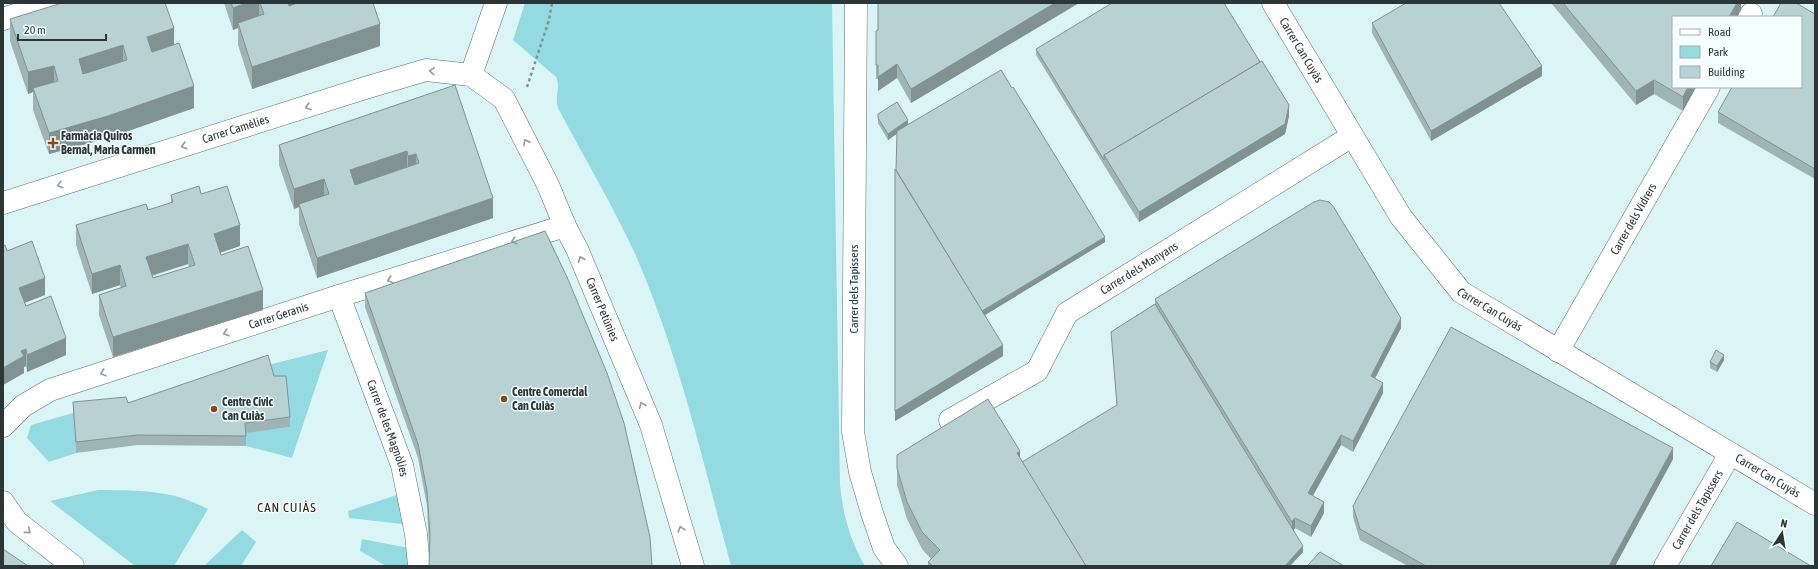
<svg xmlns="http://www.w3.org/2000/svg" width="1818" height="569" font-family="'Asap Condensed',sans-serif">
	<rect width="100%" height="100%" fill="#dbf5f6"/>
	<g fill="#93dbe0">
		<path d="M525 3H832L840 485C843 514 850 541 865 566H731C703 462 679 355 636 256 613 206 584 157 558 108 554 96 561 88 556 77L513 40Z"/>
		<polygon points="328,350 292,458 246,446 245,433 290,427 268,365"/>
		<polygon points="73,413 76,453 49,462 27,438 31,425"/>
		<path d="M98 490C126 490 156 490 182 498 191 501 200 505 208 509L174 566H135L50 501Z"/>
		<polygon points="406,492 411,525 349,518 348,511"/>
		<polygon points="242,530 256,542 241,566 204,566"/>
		<polygon points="362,539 414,549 412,566 386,566 360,551"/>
	</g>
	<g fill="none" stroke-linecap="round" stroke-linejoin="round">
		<g stroke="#596f71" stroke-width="23">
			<g id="minor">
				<polyline points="856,3 853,432 860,472 872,513 884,548 897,566"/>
				<path id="s1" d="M1273 3 1401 217 1461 292 1815 504"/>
				<polyline points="1749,17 1751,14"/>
				<polyline points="3,19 50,3"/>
				<polyline points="471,75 496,3"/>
				<path id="s2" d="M3 203 365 88 426 70 471 75 504 99 548 185 565 226 577 249 651 425 693 566"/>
				<path id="s3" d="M339 296 402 465 416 534 419 566"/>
				<path id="s4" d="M1558 351 1709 87"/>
				<path id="s5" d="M950 420 1037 371 1067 313 1352 136"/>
				<path id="s6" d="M3 426 23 406 50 390 339 296 565 226"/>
				<polyline points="3,502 17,522 73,566"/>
				<path id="s7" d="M1665 566 1730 454"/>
			</g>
		</g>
		<polyline stroke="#809293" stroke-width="2.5" stroke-dasharray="3 3" stroke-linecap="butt" points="527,87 549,20 552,3"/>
		<use href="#minor" stroke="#fff" stroke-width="22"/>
	</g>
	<g fill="#9eb4b5" fill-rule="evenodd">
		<polygon points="224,3 373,3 380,46 252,89 238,45 238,28 233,30"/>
		<polygon points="878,3 1079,3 911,103 897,78 878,91 878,79 876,79 876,65 878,30"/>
		<polygon points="1551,3 1741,3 1741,10 1737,17 1673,17 1696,87 1683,111 1654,94 1636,105"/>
		<polygon points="1815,14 1815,179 1718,123 1718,112"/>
		<polygon points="10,19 174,45 194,108 108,138 49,154 33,110 33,92 28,94 10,41"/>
		<polygon points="1372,23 1542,76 1431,141 1372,33"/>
		<polygon points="1036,49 1289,116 1285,134 1139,222 1036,55"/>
		<polygon points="455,85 493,218 317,278 299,224 299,207 294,209 279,165 279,145"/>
		<polygon points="878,114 908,125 1105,242 985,315 1003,356 895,421 895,357 897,133 888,140 878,123"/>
		<path d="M201 194 240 246 220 252 221 255 263 310 113 357 99 315V295L121 288 120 285 92 294 76 245V225L148 210 171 203V195ZM188 264 189 267 153 278 152 276Z"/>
		<polygon points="545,231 429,546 427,506 418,458 365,307 365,293"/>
		<polygon points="3,246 45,295 24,303 26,306 66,355 27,372 26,366 24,367 24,373 3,385"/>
		<polygon points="1155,299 1401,328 1375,378 1383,393 1353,452 1341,445 1313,496 1324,513 1311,537 1295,528 1293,530 1303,552 1290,566 928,566 928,562 931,559 922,549 907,519 897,485 897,455 1020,458 1022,462 1117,405 1111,332 1155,304"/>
		<polygon points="1724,360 1717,372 1710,368 1710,362"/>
		<polygon points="274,376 290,417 290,427 246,433 246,446 138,445 76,453 73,413 73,402 128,403"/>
		<polygon points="1673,459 1615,566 1408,566 1360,540 1353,517 1353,506"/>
	</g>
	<g fill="#819293">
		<polygon points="246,3 259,3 259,21 238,23 238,28 233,30 233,8"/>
		<polygon points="284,3 314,3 284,13"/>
		<polygon points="1055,3 1079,3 911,103 911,89"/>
		<polygon points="1737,3 1741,3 1741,10 1737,17 1729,17"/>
		<polygon points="380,24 380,46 252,89 252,67"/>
		<polygon points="174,28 174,50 147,59 147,37"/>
		<polygon points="123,45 123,67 79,81 79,59"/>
		<polygon points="897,64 897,78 878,91 878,77"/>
		<polygon points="54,66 54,87 33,88 33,92 28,94 28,72"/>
		<polygon points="1542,66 1542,76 1431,141 1431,131"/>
		<polygon points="1654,80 1654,94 1636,105 1636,91"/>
		<polygon points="194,86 194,108 108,138 49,154 49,133"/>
		<polygon points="1688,87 1696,87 1683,111 1683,97"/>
		<polygon points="1289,105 1289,116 1285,134 1139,222 1139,212"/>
		<polygon points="908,120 908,126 888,140 888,134"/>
		<polygon points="407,151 407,172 350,190 350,170"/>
		<polygon points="416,154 416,174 408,176 408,156"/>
		<polygon points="324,179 324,199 299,204 299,207 294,209 294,189"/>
		<polygon points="493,198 493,218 317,278 317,258"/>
		<polygon points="240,225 240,246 214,255 214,234"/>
		<polygon points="1105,237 1105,242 980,318 980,313"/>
		<polygon points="188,244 188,264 146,277 146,257"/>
		<polygon points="120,265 120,285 92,294 92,274"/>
		<polygon points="45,278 45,295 19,305 19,288"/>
		<polygon points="263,290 263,310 113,357 113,337"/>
		<polygon points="1401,318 1401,328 1371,386 1371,376"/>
		<polygon points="66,338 66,355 27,372 27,355"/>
		<polygon points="1003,345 1003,356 895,421 895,411"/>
		<polygon points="26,349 26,366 24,367 24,373 3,385 3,368 21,351"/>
		<polygon points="1724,355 1724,360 1717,372 1717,366"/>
		<polygon points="1383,383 1383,393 1353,452 1353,441"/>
		<polygon points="1341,435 1341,445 1308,504 1308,493"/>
		<polygon points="1673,448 1673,459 1615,566 1609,566"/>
		<polygon points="1020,451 1020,468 1017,453"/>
		<polygon points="1324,502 1324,513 1311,537 1311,526"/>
		<polygon points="1295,518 1295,528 1292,533 1292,522"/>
		<polygon points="1303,546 1303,552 1290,566 1285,566"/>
	</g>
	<g fill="#b8d1d2" stroke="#819293" fill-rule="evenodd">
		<path d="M62 3H165L174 28 147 37 152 52 179 43 194 86 108 116 49 133 33 88 58 81 54 66 28 72 10 19ZM123 45 127 60 83 74 79 59Z"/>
		<polygon points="231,3 246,3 233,8"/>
		<polygon points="260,3 288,3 289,6 297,3 373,3 380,24 252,67 238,23 264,14"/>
		<polygon points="878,3 1055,3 911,89 897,64 878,77 878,65 876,65 876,31 878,30"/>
		<polygon points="1112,3 1224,3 1260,62 1104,155 1104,160 1036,49"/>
		<polygon points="1406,3 1499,3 1542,66 1431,131 1372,23"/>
		<polygon points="1563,3 1737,3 1729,17 1673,17 1673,87 1688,87 1683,97 1654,80 1636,91"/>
		<polygon points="1781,3 1796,3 1815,14 1815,169 1718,112 1732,87 1801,87 1801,17 1773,17"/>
		<polygon points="1262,61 1289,105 1285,124 1139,212 1104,155"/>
		<polygon points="1001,70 1012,88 1013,87 1105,237 982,311 896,170 897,131"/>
		<path d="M455 85 493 198 317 258 299 204 329 194 324 179 294 189 279 145ZM407 151 408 156 416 154 419 163 355 185 350 170Z"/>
		<polygon points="897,102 908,120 888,134 878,118 878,114"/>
		<polygon points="895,169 1003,345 895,411"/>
		<path d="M199 186 201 194 227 186 240 225 214 234 221 255 248 246 263 290 113 337 99 295 126 286 120 265 92 274 76 225 146 204 148 210 173 202 171 195ZM188 244 195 265 153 278 146 257Z"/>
		<polygon points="1320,200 1329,202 1333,206 1401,318 1371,376 1383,383 1353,441 1341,435 1308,493 1324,502 1311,526 1295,518 1292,522 1155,299 1314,202"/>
		<polygon points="545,231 567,277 607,373 624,423 650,537 652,566 429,566 430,534 427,491 418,444 365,293"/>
		<polygon points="32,241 45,278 19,288 26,306 51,296 66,338 27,355 26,349 21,351 24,356 3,368 3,246 5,245 7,251"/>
		<polygon points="1155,304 1303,546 1285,566 1086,566 1022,462 1117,405 1111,332"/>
		<polygon points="1451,327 1673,448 1609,566 1426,566 1360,529 1353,506"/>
		<polygon points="1716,350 1724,355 1717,366 1710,362"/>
		<polygon points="268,355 274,376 286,376 290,417 245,423 246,436 138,435 76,442 73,402 126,397 128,403"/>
		<polygon points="988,399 1020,451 1017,453 1086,566 933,566 928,562 940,550 922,532 907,502 897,468 897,455"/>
		<polygon points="1737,522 1811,566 1711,566"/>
		<polygon points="3,549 28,566 3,566"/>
		<polygon points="1320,552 1344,566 1307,566"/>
	</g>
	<defs><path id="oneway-chevron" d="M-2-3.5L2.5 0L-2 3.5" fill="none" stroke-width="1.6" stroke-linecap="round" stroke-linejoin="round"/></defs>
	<g stroke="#969a9b">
		<use href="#oneway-chevron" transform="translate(432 71) rotate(-176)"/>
		<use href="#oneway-chevron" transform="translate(308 107) rotate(162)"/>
		<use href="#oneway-chevron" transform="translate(526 142) rotate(-117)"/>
		<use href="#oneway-chevron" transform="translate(184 146) rotate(163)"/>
		<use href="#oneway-chevron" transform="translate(60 185) rotate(163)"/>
		<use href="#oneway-chevron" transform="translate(514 241) rotate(163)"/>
		<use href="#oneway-chevron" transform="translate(581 259) rotate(-113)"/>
		<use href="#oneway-chevron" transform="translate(390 280) rotate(163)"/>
		<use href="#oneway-chevron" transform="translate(226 333) rotate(162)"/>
		<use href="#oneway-chevron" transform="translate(103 373) rotate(162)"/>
		<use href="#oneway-chevron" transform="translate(642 405) rotate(-112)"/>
		<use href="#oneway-chevron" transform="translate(681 529) rotate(-107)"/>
		<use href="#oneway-chevron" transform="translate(28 531) rotate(40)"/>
	</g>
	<g fill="#8b4819" stroke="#f4feff" stroke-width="1.5">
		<path d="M51 137h4v4h4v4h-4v4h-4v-4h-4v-4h4z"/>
		<circle cx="504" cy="399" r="4"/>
		<circle cx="214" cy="409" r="4"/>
	</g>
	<g text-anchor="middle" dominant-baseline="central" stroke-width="3" stroke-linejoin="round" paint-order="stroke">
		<g font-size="12" fill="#2c3637" stroke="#f4feff">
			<text stroke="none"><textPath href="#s1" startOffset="55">Carrer Can Cuyàs</textPath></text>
			<text stroke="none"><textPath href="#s2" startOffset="244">Carrer Camèlies</textPath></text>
			<text stroke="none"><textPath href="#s4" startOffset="152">Carrer dels Vidrers</textPath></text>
			<text stroke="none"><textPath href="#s5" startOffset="250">Carrer dels Manyans</textPath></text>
			<text transform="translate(854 289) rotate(-90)">Carrer dels Tapissers</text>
			<text stroke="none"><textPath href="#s2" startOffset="762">Carrer Petúnies</textPath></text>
			<text stroke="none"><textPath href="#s1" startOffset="379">Carrer Can Cuyàs</textPath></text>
			<text stroke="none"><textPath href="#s6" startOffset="300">Carrer Geranis</textPath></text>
			<text stroke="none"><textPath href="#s3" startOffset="141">Carrer de les Magnòlies</textPath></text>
			<text stroke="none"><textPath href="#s1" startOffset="703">Carrer Can Cuyàs</textPath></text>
			<text stroke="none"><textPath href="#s7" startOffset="65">Carrer dels Tapissers</textPath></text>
		</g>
		<g font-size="12" font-weight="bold" fill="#2c3637" stroke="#f4feff" text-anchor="start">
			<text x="61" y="136">Farmàcia Quiros<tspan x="61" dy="14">Bernal, Maria Carmen</tspan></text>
			<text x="512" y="392">Centre Comercial<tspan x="512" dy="14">Can Cuiàs</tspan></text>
			<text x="222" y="402">Centre Cívic<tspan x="222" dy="14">Can Cuiàs</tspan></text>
		</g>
		<g font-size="13" letter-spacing="1" fill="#40200a" stroke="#f4feff">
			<text x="287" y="507">CAN CUIÀS</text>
		</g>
	</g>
	<rect width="1818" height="569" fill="none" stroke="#2c3637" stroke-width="8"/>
	<rect x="1672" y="16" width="130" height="72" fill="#f4feff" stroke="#a4aeaf"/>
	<rect x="1680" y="29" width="20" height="6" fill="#ffffff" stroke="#a4aeaf"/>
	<text x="1708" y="36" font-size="12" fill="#2c3637">Road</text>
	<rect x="1680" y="46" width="20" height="12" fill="#93dbe0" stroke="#a4aeaf"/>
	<text x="1708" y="56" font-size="12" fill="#2c3637">Park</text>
	<rect x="1680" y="66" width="20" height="12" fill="#b8d1d2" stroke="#a4aeaf"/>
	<text x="1708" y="76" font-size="12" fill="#2c3637">Building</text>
	<g transform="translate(1782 533) rotate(12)" stroke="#f4feff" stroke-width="3" paint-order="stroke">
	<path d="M0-3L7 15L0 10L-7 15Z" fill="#2c3637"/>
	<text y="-6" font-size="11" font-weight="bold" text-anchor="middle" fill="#2c3637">N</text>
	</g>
	<path d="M18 34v6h88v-6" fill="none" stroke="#2c3637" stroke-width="2"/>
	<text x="24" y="34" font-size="12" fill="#2c3637" stroke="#f4feff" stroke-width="3" paint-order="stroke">20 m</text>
</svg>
